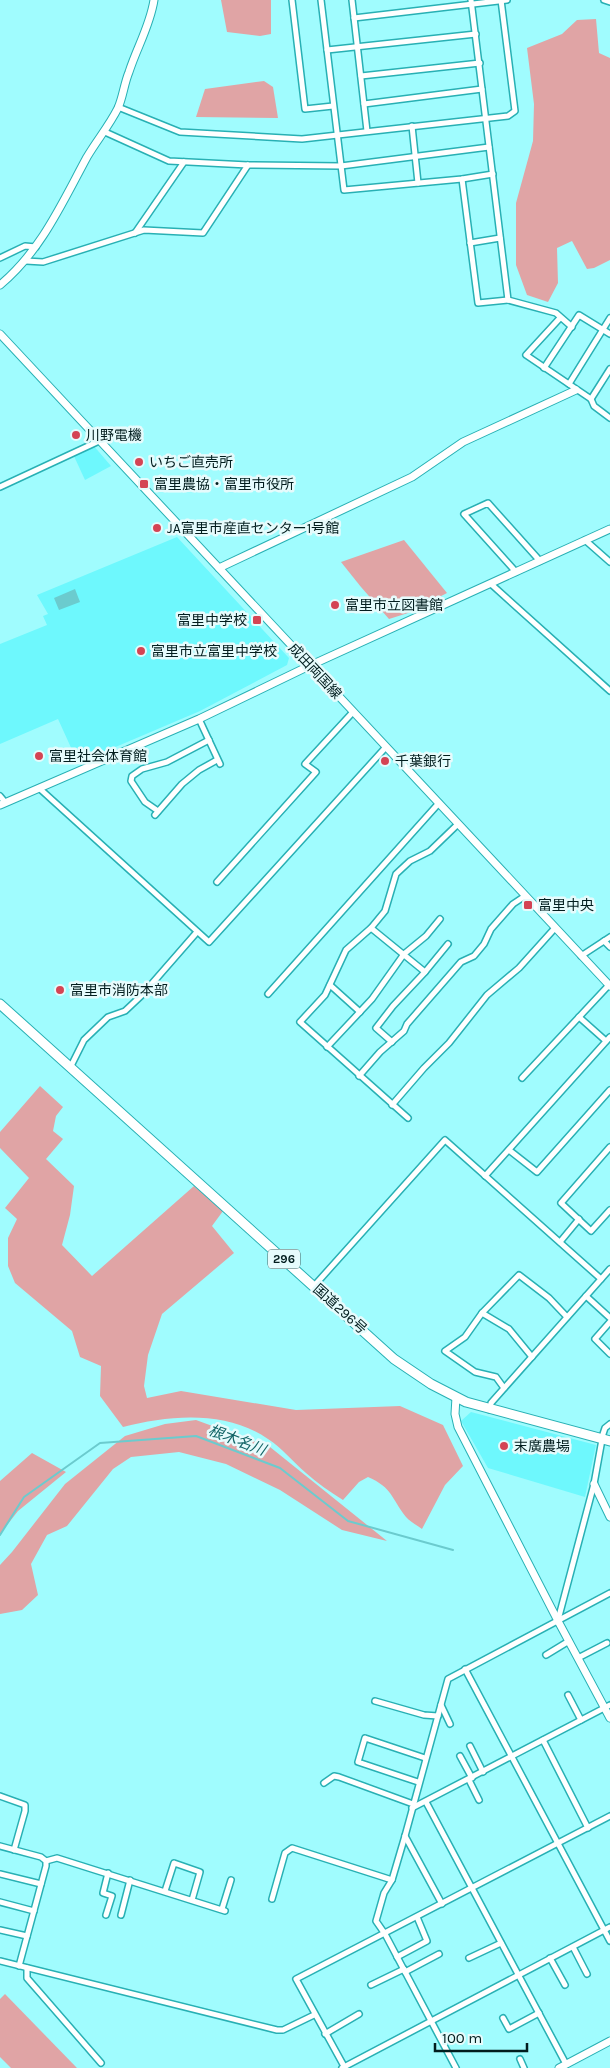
<svg xmlns="http://www.w3.org/2000/svg" width="610" height="2068" font-family="Karla,'Noto Sans JP',sans-serif">
	<rect width="100%" height="100%" fill="#a0fcfe"/>
	<g fill="#6ef8fd">
		<polygon points="93,445 111,466 85,480 73,454"/>
		<polygon points="177,537 289,658 287,665 200,711 78,763 58,719 0,744 0,644 47,625 43,616 48,614 37,595"/>
		<polygon points="471,1412 596,1445 585,1497 488,1468 461,1421"/>
	</g>
	<g fill="#e0a4a5">
		<polygon points="221,0 271,0 271,34 260,36 227,32"/>
		<polygon points="596,19 599,53 610,58 610,260 594,268 587,269 572,241 557,248 558,283 548,302 527,295 516,265 516,203 533,141 534,104 527,48 562,34 577,20"/>
		<polygon points="264,81 273,87 278,118 196,117 205,89"/>
		<polygon points="404,540 447,593 408,613 389,619 361,587 341,562"/>
		<path d="M40 1086 63 1107 56 1116 53 1131 63 1139 46 1159 74 1186 70 1215 62 1245 92 1276 194 1186 223 1211 212 1226 234 1253 162 1314 148 1355 144 1386 147 1398 181 1391 296 1410 400 1406 443 1425 463 1466 445 1485 422 1529C417 1525 410 1522 406 1517 391 1498 393 1488 368 1477L359 1482 343 1500C330 1492 317 1483 306 1473 293 1462 282 1448 268 1439 226 1410 170 1415 123 1427L100 1396 101 1366 80 1357 72 1331 15 1283 8 1266V1238L17 1219 5 1208 29 1178 0 1148V1132Z"/>
		<polygon points="196,1420 270,1447 387,1541 342,1530 280,1490 226,1464 179,1452 131,1457 113,1469 67,1526 47,1535 31,1564 38,1595 22,1610 0,1614 0,1565 12,1552 65,1484 125,1436 165,1424"/>
		<polygon points="32,1453 66,1472 18,1511 0,1534 0,1481"/>
		<polygon points="5,1994 77,2068 11,2068 0,2057 0,1999"/>
	</g>
	<polygon fill="#6bcbce" points="75,589 80,602 59,610 54,598"/>
	<g fill="none" stroke-linecap="round" stroke-linejoin="round">
		<polyline stroke="#6bcbce" stroke-width="2" points="0,1535 24,1497 100,1443 196,1436 280,1468 348,1521 453,1550"/>
		<g stroke="#28b0b4" stroke-width="8">
			<g id="street">
				<polyline points="292,0 305,109 333,106"/>
				<polyline points="321,0 344,190 462,179 493,174"/>
				<polyline points="352,0 367,131"/>
				<polyline points="471,0 508,300 556,313 572,327"/>
				<polyline points="604,0 610,2"/>
				<polyline points="354,18 507,0"/>
				<polyline points="327,50 476,34"/>
				<polyline points="361,76 480,63"/>
				<polyline points="364,104 482,89"/>
				<polyline points="118,107 180,132 302,139 508,116 515,111 501,0"/>
				<polyline points="412,126 418,183"/>
				<polyline points="105,132 169,161 248,165 341,166 489,147"/>
				<polyline points="462,179 478,303 508,300"/>
				<polyline points="135,233 184,162"/>
				<polyline points="470,243 500,238"/>
				<polyline points="0,258 25,246 36,247"/>
				<polyline points="26,261 43,262 144,230 203,233 248,165"/>
				<polyline points="560,318 526,355 591,399 594,406 610,418"/>
				<polyline points="544,368 579,315 610,334"/>
				<polyline points="569,384 610,318"/>
				<polyline points="591,399 610,369"/>
				<polyline points="0,487 99,441"/>
				<polyline points="585,540 610,562"/>
				<polyline points="516,572 464,514 488,503 540,561"/>
				<polyline points="491,584 610,691"/>
				<polyline points="199,719 220,764"/>
				<polyline points="39,788 209,942 386,747"/>
				<polyline points="0,796 5,802"/>
				<polyline points="158,811 145,802 131,781 132,776 142,769 167,762 209,740"/>
				<polyline points="155,815 182,784 199,770 217,760"/>
				<polyline points="217,882 316,772 305,764 353,712"/>
				<polyline points="371,928 425,972 448,944"/>
				<polyline points="604,941 610,947"/>
				<polyline points="581,956 610,937"/>
				<polyline points="330,985 360,1012"/>
				<polyline points="268,994 439,803"/>
				<polyline points="579,1017 606,1041"/>
				<polyline points="392,1042 376,1028 393,1006 425,972"/>
				<polyline points="327,1047 372,999 404,954 426,936 440,919"/>
				<polyline points="71,1066 84,1040 108,1017 125,1011 142,995 197,932"/>
				<polyline points="359,1076 380,1052 404,1031 407,1024 461,962 474,956 484,944 491,929 513,904 525,896"/>
				<polyline points="522,1078 609,985"/>
				<polyline points="392,1105 424,1068 449,1043 487,995 519,968 555,928"/>
				<polyline points="408,1118 300,1022 325,995 346,950 371,928 385,911 396,874 410,861 430,851 458,824"/>
				<polyline points="610,1147 561,1203 591,1231 610,1210"/>
				<polyline points="509,1150 537,1172 610,1090"/>
				<polyline points="485,1176 610,1037"/>
				<polyline points="560,1242 579,1219"/>
				<polyline points="314,1286 445,1140 601,1279"/>
				<polyline points="586,1296 610,1318"/>
				<polyline points="482,1313 509,1329 532,1357"/>
				<polyline points="610,1322 595,1339 610,1354"/>
				<polyline points="504,1388 496,1377 475,1372 445,1351 465,1337 482,1313 519,1275 549,1298 567,1317"/>
				<polyline points="490,1410 491,1403 610,1269"/>
				<polyline points="558,1620 594,1484 603,1434 605,1428 610,1424"/>
				<polyline points="546,1655 569,1641"/>
				<polyline points="578,1658 607,1643"/>
				<polyline points="465,1669 610,1941"/>
				<polyline points="568,1695 581,1720"/>
				<polyline points="375,1701 424,1715 438,1716"/>
				<polyline points="441,1705 450,1724"/>
				<polyline points="543,1740 588,1828"/>
				<polyline points="470,1746 483,1772"/>
				<polyline points="460,1756 472,1778"/>
				<polyline points="469,1780 479,1800"/>
				<polyline points="418,1782 358,1762 365,1738 425,1758"/>
				<polyline points="324,1783 334,1776 339,1777 413,1804"/>
				<polyline points="0,1796 25,1805 25,1811 14,1850"/>
				<polyline points="426,1802 566,2064"/>
				<polyline points="412,1808 610,1705"/>
				<polyline points="405,1836 442,1904"/>
				<polyline points="0,1846 41,1857 46,1861 46,1866 19,1966"/>
				<polyline points="46,1861 57,1858 225,1911"/>
				<polyline points="0,1874 41,1884"/>
				<polyline points="165,1891 174,1863 200,1872 192,1900"/>
				<polyline points="272,1899 285,1853 292,1848 392,1880"/>
				<polyline points="0,1902 34,1911"/>
				<polyline points="222,1909 231,1880"/>
				<polyline points="106,1915 112,1896 103,1893 108,1873"/>
				<polyline points="121,1915 130,1880"/>
				<polyline points="0,1930 27,1936"/>
				<polyline points="573,1947 587,1974"/>
				<polyline points="397,1957 427,1941 417,1917"/>
				<polyline points="469,1958 501,1943"/>
				<polyline points="550,1958 565,1985"/>
				<polyline points="0,1961 277,2030 283,2030 314,2015"/>
				<polyline points="27,1968 27,1978 101,2063"/>
				<polyline points="405,1972 439,1954"/>
				<polyline points="371,1985 404,1969"/>
				<polyline points="503,2018 509,2029 539,2013"/>
				<polyline points="325,2034 359,2014"/>
				<polyline points="520,2059 524,2068"/>
				<polyline points="342,2068 610,1927"/>
				<polyline points="345,2068 296,1979 610,1816"/>
				<polyline points="456,2068 385,1934 376,1921 384,1893 392,1880 405,1836 448,1679 610,1593"/>
			</g>
		</g>
		<g stroke="#28b0b4" stroke-width="9">
			<g id="secondary">
				<path d="M0 285C41 251 62 203 87 157 97 140 109 126 118 108 123 97 124 84 129 72 137 47 150 26 154 0"/>
				<polyline points="0,334 610,986"/>
				<polyline points="219,568 412,477 463,442 576,390"/>
				<polyline points="0,805 199,719 309,666 610,529"/>
				<polyline points="456,1397 455,1414 458,1427 558,1621 610,1718"/>
				<polyline points="594,1484 610,1517"/>
				<polyline points="559,2068 610,2041"/>
			</g>
		</g>
		<g stroke="#28b0b4" stroke-width="11">
			<polyline id="highway" points="0,1004 394,1359 431,1384 466,1402 610,1441"/>
		</g>
		<use href="#street" stroke="#fff" stroke-width="5"/>
		<use href="#secondary" stroke="#fff" stroke-width="7"/>
		<use href="#highway" stroke="#fff" stroke-width="9"/>
	</g>
	<g fill="#d44454" stroke="#e6fbfc" stroke-width="2">
		<circle cx="76" cy="435" r="5"/>
		<circle cx="139" cy="462" r="5"/>
		<rect x="139" y="479" width="10" height="10" rx="2.5"/>
		<circle cx="157" cy="528" r="5"/>
		<circle cx="335" cy="605" r="5"/>
		<rect x="252" y="615" width="10" height="10" rx="2.5"/>
		<circle cx="141" cy="651" r="5"/>
		<circle cx="39" cy="756" r="5"/>
		<circle cx="385" cy="761" r="5"/>
		<rect x="523" y="900" width="10" height="10" rx="2.5"/>
		<circle cx="60" cy="990" r="5"/>
		<circle cx="504" cy="1446" r="5"/>
	</g>
	<g text-anchor="middle" dominant-baseline="central" stroke-width="5" stroke-linejoin="round" paint-order="stroke">
		<rect fill="#e6fbfc" stroke="#466061" stroke-width="1" x="268" y="1249.5" width="32" height="19" rx="4"/>
		<g font-size="12" font-weight="bold" fill="#021d1e">
			<text x="284" y="1259">296</text>
		</g>
		<g font-size="14" fill="#021d1e" stroke="#e6fbfc" text-anchor="start">
			<text x="86" y="435">川野電機</text>
			<text x="149" y="462">いちご直売所</text>
			<text x="154" y="484">富里農協・富里市役所</text>
			<text x="167" y="528">JA富里市産直センター1号館</text>
			<text x="345" y="605">富里市立図書館</text>
			<text x="247" y="620" text-anchor="end">富里中学校</text>
			<text x="151" y="651">富里市立富里中学校</text>
			<text x="49" y="756">富里社会体育館</text>
			<text x="395" y="761">千葉銀行</text>
			<text x="538" y="905">富里中央</text>
			<text x="70" y="990">富里市消防本部</text>
			<text x="514" y="1446">末廣農場</text>
		</g>
		<g font-size="14" fill="#021d1e" stroke="#e6fbfc">
			<text transform="translate(315 671) rotate(47)">成田両国線</text>
			<text transform="translate(340 1309) rotate(42)">国道296号</text>
		</g>
		<g font-size="15" font-style="italic" fill="#126466" stroke="#e6fbfc">
			<text transform="translate(237 1440) rotate(21)">根木名川</text>
		</g>
	</g>
	<path d="M435 2043v8h92v-8" fill="none" stroke="#021d1e" stroke-width="2.5"/>
	<text x="442" y="2043" font-size="15" fill="#021d1e" stroke="#e6fbfc" stroke-width="4" paint-order="stroke">100 m</text>
</svg>
